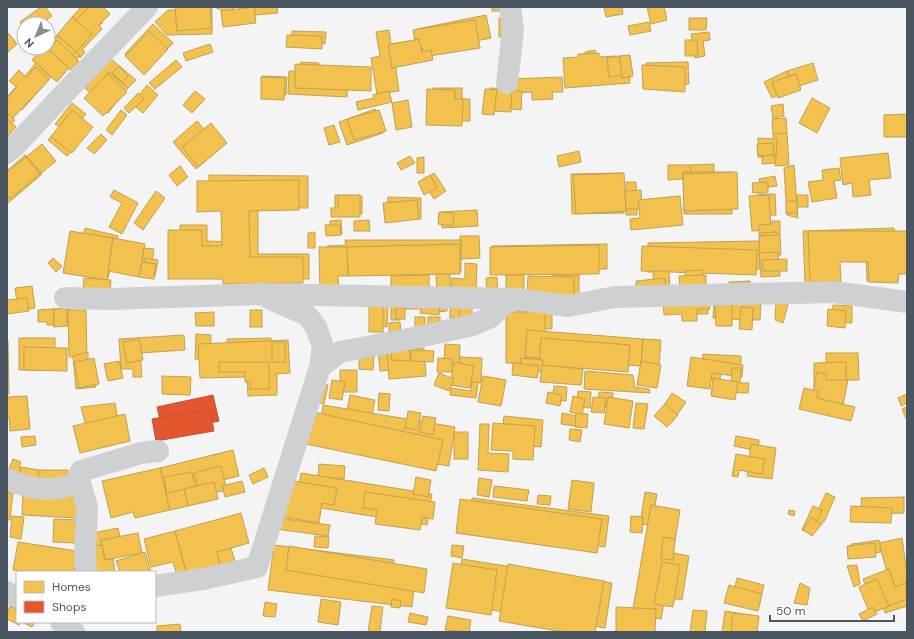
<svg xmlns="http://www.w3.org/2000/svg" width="914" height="639" font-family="'DM Sans',sans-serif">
	<rect width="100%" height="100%" fill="#f4f4f4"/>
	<g fill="#f2c14e" stroke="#c0a154">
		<polygon points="41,7 45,7 52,16 41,24 24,24 24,28 20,22"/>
		<polygon points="81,7 86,7 87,8 88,7 97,7 104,13 99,19 103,22 92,34 72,17"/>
		<polygon points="89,7 103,7 110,14 99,25 102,29 82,50 85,52 80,58 59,37"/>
		<polygon points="180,7 212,7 212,34 167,35 155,22 168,10 180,10"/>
		<polygon points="188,7 210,7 212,28 177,31 175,8"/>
		<polygon points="214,7 234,7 231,14"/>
		<polygon points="251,7 277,7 278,13 255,15 254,7"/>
		<polygon points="254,7 256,23 223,27 221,11"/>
		<rect x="492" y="7" width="9" height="4"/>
		<polygon points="604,7 622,7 623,14 606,17"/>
		<polygon points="647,7 664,7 667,20 651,24"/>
		<polygon points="486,15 491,38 422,52 417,29"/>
		<polygon points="37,17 45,24 30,24"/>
		<polygon points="72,17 92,34 76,52 57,35"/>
		<rect x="499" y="18" width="9" height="19"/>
		<polygon points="689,18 707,18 706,30 689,30"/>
		<polygon points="475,20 480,48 423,57 422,47 416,47 413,30"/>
		<polygon points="649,22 651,31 630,35 628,26"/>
		<polygon points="153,24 173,43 145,73 125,54"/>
		<polygon points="389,30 391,44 410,41 413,59 395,62 399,91 377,94 371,58 380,56 376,32"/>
		<polygon points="149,31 168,49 144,75 125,56"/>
		<polygon points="292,31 326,32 325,44 292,42"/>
		<polygon points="7,32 15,41 7,47"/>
		<polygon points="709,32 710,40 703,41 705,56 695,58 691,34"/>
		<polygon points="8,33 17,44 7,53 7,34"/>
		<polygon points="57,35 80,55 69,68 47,48 48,44"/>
		<polygon points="287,35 322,36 322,49 286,47"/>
		<polygon points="419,39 422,52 431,50 433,60 392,68 388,45"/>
		<polygon points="57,40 79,61 70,70 59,58 48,70 38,60"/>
		<polygon points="685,40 697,40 698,56 685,56"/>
		<polygon points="210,44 213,52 186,61 183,53"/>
		<polygon points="29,48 42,48 36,55"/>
		<polygon points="42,48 47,48 69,68 57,82 32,60"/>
		<polygon points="595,50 597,60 607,58 610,81 570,87 567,64 586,61 585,52"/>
		<polygon points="599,53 599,57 616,56 616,62 629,61 630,83 565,88 563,58 578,57 578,54"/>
		<polygon points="630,55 633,76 622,78 619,56"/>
		<polygon points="619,56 622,75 609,77 607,58"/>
		<polygon points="110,58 136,80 128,88 109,72 91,94 85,88"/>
		<polygon points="176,60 182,67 155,89 149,83"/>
		<polygon points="301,62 319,63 318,73 348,74 347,97 288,94 289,71 300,71"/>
		<polygon points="688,62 689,84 647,85 646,63"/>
		<polygon points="36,63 51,77 22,110 7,97"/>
		<polygon points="813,63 818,80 793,88 787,71"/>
		<polygon points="295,64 371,67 371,91 295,88"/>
		<polygon points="642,65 685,67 685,92 643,89"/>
		<polygon points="119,66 128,76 122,82 112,73"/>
		<polygon points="36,67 49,80 11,120 7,116 7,98 17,87 9,81 19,70 26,77"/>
		<polygon points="787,71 793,88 772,98 764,82"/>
		<polygon points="109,72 128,88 108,113 89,97"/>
		<polygon points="108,74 127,92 103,116 84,98"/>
		<polygon points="796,74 801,90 778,98 772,82"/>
		<polygon points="262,76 287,77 286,95 262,94"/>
		<polygon points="261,77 285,78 284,100 261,99"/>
		<polygon points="562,77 563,92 552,92 553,99 532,100 532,92 512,93 512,79"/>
		<polygon points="147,85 158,95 143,113 132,104"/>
		<polygon points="433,88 462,88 462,99 470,99 470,121 433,121"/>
		<polygon points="490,88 512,89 511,112 489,111"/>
		<polygon points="427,89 455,90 455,99 463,99 462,126 426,125"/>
		<polygon points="485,89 497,90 494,115 482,114"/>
		<polygon points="195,91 205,99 192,113 183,105"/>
		<polygon points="389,91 392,102 358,110 356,102 374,98 373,95"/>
		<polygon points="512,91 522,91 521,110 511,109"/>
		<polygon points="138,93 144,99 129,113 124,108"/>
		<polygon points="812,98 830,108 817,133 799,123"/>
		<polygon points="408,100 412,127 396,130 392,103"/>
		<polygon points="72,103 86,114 79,122 89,130 67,156 48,140 59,127 55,124"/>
		<polygon points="783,104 784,116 773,118 771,106"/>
		<polygon points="375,109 383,133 347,145 339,122"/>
		<polygon points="72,110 93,127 72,153 51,137"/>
		<polygon points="121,110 127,115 112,135 106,130"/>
		<polygon points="379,110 386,131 354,140 347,119"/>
		<polygon points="7,113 15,120 7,128"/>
		<polygon points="907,114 907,137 884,137 884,115"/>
		<polygon points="786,118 787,133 773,134 772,119"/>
		<polygon points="7,119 16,127 8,136 7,135"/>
		<polygon points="197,121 221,148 196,169 173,142"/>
		<polygon points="211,123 227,143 198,167 182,147"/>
		<polygon points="334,125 340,142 329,145 324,128"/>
		<polygon points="787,133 789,165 775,166 773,134"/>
		<polygon points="101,134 107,140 94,154 87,148"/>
		<polygon points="758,138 777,139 776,157 758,157"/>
		<polygon points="773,143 774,155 758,156 757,144"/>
		<polygon points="42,144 56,161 40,174 26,157"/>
		<polygon points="579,151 581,162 559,167 557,156"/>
		<polygon points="888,153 891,178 869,180 871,195 853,197 852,183 843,185 840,158"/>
		<polygon points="25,155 42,174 7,204 7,171"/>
		<polygon points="774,155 775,163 762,164 762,156"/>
		<polygon points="410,156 415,163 401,170 397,163"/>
		<polygon points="26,157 40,174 10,199 7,195 7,172"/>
		<polygon points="424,157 424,173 417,173 417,158"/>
		<polygon points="714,164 714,173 691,174 690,165"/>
		<polygon points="668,165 690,165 691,174 683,174 683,179 668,180"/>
		<polygon points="794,165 798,218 787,215 784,168"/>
		<polygon points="180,166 188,177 177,186 169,175"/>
		<polygon points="839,168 841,180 834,181 837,198 812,202 808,182 823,180 822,170"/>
		<polygon points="683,172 732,172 732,214 684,214"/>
		<polygon points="737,172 738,209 684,211 683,174"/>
		<polygon points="434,173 446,191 434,199 422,180"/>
		<polygon points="623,173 624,213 572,214 571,174"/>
		<polygon points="624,173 626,211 576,214 573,175"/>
		<polygon points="209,175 308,176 308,208 258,207 258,254 309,254 309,279 180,277 180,225 207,225 207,241 230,242 230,207 209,207"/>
		<polygon points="430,175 437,188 424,195 418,182"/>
		<polygon points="775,176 777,186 761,188 759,179"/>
		<polygon points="299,180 299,210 249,211 250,257 303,257 303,283 223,284 223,279 168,279 168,230 202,230 202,246 222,246 221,211 197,212 197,181"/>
		<polygon points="626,182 636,182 637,215 626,215"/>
		<polygon points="768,182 768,192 753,193 752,183"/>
		<polygon points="114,190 138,203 122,234 109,227 122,203 110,197"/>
		<polygon points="641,190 642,209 626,209 625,191"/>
		<polygon points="156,191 165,198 143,230 134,223"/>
		<polygon points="758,194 775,194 776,215 759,215"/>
		<polygon points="335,195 362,196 362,214 335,213"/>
		<polygon points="338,195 360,195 360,217 331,217 331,208 338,208"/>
		<polygon points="769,195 771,230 752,231 749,196"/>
		<rect x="797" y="195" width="11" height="12"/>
		<polygon points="680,196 683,225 631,230 630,219 640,218 638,200"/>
		<polygon points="388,197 421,198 421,219 387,218"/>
		<polygon points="417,200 419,219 385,223 383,203"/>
		<rect x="786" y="201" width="11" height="12"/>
		<polygon points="477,210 478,226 442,228 441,212"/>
		<polygon points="439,212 454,213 453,226 438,224"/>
		<polygon points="341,220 342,234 331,234 330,221"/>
		<polygon points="369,220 370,231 354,231 354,221"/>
		<polygon points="772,221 780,221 780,235 759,236 759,225 772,224"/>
		<polygon points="325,225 340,225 341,235 326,236"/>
		<polygon points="85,228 118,236 108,278 84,272 90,249 80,247"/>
		<polygon points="894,228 895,243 907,243 907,256 895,257 896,281 867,281 866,259 833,260 833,282 805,283 803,231"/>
		<polygon points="70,231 113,238 107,280 63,273"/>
		<polygon points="808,231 907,231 907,274 899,274 898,283 869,282 868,262 840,262 841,282 810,282"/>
		<polygon points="315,232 315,248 308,248 308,233"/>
		<polygon points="777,232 778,242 762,243 761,233"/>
		<polygon points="780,235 781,255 760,255 759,236"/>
		<polygon points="460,236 479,236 480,258 460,259"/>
		<polygon points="113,238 145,244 139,277 108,271"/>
		<polygon points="345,240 461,240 461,272 329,272 327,246 346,245"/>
		<polygon points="759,241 760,269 648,272 648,243"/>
		<polygon points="460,244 460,274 348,276 347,247"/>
		<polygon points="607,244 607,269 492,271 492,246"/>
		<polygon points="599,245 599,274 490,275 490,247"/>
		<polygon points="642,246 757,250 756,275 641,271"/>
		<polygon points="319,247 347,247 348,276 338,276 339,291 320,291"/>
		<polygon points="144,248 154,249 152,263 142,262"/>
		<polygon points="778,252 780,276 761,277 759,253"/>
		<polygon points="53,258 62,266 56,272 48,263"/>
		<polygon points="145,258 158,260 155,276 142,274"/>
		<polygon points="787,259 787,271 763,271 762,260"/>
		<polygon points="142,262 156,264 154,279 139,277"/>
		<polygon points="465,263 477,264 476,294 452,293 452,278 465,279"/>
		<polygon points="703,270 703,290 686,291 685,271"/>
		<polygon points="653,271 669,271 670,293 654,293"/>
		<polygon points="436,274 450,274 451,294 437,294"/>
		<polygon points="429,275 429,293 391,294 391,276"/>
		<rect x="506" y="275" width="18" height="26"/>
		<rect x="553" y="275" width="13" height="22"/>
		<rect x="566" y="275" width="13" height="22"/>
		<polygon points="706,275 706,292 680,292 679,276"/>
		<polygon points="528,276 574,277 574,301 527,300"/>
		<polygon points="497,277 498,294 487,295 486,278"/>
		<polygon points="84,278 111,280 110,292 83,289"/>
		<polygon points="665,278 666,291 637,294 636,281"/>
		<polygon points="750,281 750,291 729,291 729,282"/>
		<polygon points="32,286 35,308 18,310 15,288"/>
		<polygon points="27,298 29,311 7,314 7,300"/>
		<polygon points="708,300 708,314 690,314 690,308 669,308 669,301"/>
		<polygon points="709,300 710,309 697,309 697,321 682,321 682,314 664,315 663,301"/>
		<polygon points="378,301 388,302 387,327 377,326"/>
		<polygon points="391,301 418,301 419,309 400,309 400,320 391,320"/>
		<polygon points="746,301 761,302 760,320 745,320"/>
		<polygon points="437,302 447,302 447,311 437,312"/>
		<polygon points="730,302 744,302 743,320 729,319"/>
		<polygon points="776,302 788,304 783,323 775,320"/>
		<rect x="450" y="303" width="16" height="15"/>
		<polygon points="714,303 727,303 727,319 713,318"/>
		<polygon points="715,305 732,305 732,326 716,326"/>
		<polygon points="833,305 852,306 852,323 832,322"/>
		<rect x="369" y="306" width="14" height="26"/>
		<polygon points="421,306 440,307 439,315 420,313"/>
		<polygon points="512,307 552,308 552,329 512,328"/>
		<polygon points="741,307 753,308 752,330 739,329"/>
		<rect x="396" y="308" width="9" height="11"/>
		<rect x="459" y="308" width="13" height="9"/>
		<polygon points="52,309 72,309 72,326 52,325"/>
		<polygon points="54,309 54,325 47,325 47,322 38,322 38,310"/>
		<polygon points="54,309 67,309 67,326 54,327"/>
		<polygon points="828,309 846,311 845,328 827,326"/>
		<polygon points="68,310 86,310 87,357 69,357"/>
		<rect x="250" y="310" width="12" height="17"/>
		<polygon points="214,312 214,326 196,326 195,313"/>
		<polygon points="506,312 545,312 545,334 538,334 538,363 506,363"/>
		<rect x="415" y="317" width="10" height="13"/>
		<rect x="428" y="317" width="12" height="9"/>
		<polygon points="400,322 401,334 389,334 389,323"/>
		<polygon points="527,330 643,339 641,366 525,357"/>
		<polygon points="196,334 211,335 210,360 195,359"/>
		<polygon points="184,335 185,350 140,353 142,377 133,377 133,369 121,369 119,339"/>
		<rect x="19" y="338" width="36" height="32"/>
		<polygon points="271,338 272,362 216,363 216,351 227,351 227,339"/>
		<polygon points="541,338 630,345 628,372 539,365"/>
		<polygon points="139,339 143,360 127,363 123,342"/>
		<polygon points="643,339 661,340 659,367 641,366"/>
		<polygon points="288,340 290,373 277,374 277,395 248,396 247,377 200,378 198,344"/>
		<polygon points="7,341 8,341 9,394 7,394"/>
		<rect x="272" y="342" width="13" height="20"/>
		<polygon points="445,344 460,345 459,365 444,365"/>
		<polygon points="24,347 67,348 67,371 24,370"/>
		<polygon points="390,348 391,370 380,371 378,349"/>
		<polygon points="424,348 426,376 389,379 387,351"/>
		<polygon points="392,350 410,350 410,361 391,360"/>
		<polygon points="411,350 434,351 433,362 411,361"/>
		<polygon points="88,352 88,370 94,370 96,387 76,389 73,356"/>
		<polygon points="826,353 858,353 859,380 826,380"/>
		<polygon points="703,354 741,356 741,368 721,366 720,381 701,380"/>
		<polygon points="359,355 374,356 373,370 359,369"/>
		<polygon points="460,357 482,358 481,383 459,382"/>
		<polygon points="691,357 743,365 742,377 712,373 710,389 687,386"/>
		<polygon points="94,358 99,384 79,388 74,362"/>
		<polygon points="438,358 452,359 452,372 437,372"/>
		<polygon points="521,358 543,360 542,372 520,370"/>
		<polygon points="119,361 123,378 108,381 104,364"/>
		<polygon points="641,361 661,365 657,388 637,385"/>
		<polygon points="219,362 269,362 269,389 250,389 250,382 245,382 245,372 219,372"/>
		<polygon points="454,362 474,366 470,388 450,385"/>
		<polygon points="846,362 846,388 814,388 814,363"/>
		<polygon points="513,363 539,366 537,378 512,375"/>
		<polygon points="542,365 583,369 581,385 540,382"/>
		<polygon points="732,368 741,368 740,383 749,383 748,393 720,392 721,382 731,382"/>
		<rect x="340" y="370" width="17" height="22"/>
		<polygon points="585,371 633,375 635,387 649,389 650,393 584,389"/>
		<polygon points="817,372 826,374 826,380 848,380 843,405 812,399"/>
		<polygon points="439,373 454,379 449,391 434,385"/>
		<polygon points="162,376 191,377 190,395 162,394"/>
		<polygon points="483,376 506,380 501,406 478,402"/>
		<polygon points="713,378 738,382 735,400 711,396"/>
		<polygon points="332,380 345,382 342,400 329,398"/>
		<polygon points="472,382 478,382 476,398 450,395 451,388 471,391"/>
		<polygon points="320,384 328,385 324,404 316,402"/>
		<polygon points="554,386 567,387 566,401 552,400"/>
		<polygon points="804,388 818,391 817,398 855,407 851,421 799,409"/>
		<polygon points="578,391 591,392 590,408 577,407"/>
		<polygon points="548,392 562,395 560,406 546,403"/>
		<polygon points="599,392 613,393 612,408 598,407"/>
		<polygon points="379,393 390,394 389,411 378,410"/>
		<polygon points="672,393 686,402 672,422 659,413"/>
		<polygon points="907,394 907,403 901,406 898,398"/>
		<polygon points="350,395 375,400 372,415 347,411"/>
		<polygon points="27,396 30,429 10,431 9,417 7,417 7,397"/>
		<polygon points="573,396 585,399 582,415 570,412"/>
		<polygon points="593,397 606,398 604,413 591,412"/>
		<polygon points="608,397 633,401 629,428 604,424"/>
		<polygon points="115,403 118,421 86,426 81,407"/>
		<polygon points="636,403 648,404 644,429 633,428"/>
		<polygon points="665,404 678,415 667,427 654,416"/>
		<polygon points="323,405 455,427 449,466 317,445"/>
		<polygon points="907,407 907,421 902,409"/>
		<polygon points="408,411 421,413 418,430 405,428"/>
		<polygon points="313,412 443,440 436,471 306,444"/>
		<polygon points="562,413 582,417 581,427 561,424"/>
		<polygon points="576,413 588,414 587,428 575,427"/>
		<polygon points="125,414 130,441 80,453 73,426"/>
		<polygon points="423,416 436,418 433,435 420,432"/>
		<polygon points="504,416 543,420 541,447 501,443"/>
		<polygon points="493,423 535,426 533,460 513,459 513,451 491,450"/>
		<polygon points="480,424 489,424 488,453 509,454 508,472 478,470"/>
		<polygon points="570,429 582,430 580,442 569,440"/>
		<rect x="454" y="432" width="14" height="27"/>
		<polygon points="35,436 36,445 22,447 21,437"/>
		<polygon points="736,436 759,440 758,451 734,446"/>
		<polygon points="751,444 776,448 772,479 747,476"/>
		<polygon points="233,450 239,476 166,494 160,468"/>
		<polygon points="736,454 765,459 762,474 739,470 738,477 732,476"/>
		<polygon points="13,459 21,462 19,467 21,467 19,478 7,473"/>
		<polygon points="319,464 345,466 344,479 318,476"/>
		<polygon points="221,466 227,490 200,496 194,473"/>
		<polygon points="21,467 39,470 38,481 19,478"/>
		<polygon points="160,468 170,510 135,518 133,512 111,518 102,481"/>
		<polygon points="264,468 268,477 253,484 249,475"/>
		<polygon points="39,470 68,470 68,481 38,481"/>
		<polygon points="192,472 197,496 168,501 164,477"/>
		<polygon points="301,473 432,494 427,525 296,504"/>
		<polygon points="416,477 431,480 428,497 413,494"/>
		<polygon points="479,478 492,480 489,497 477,495"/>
		<polygon points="287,480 337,488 334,505 322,503 319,523 282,517"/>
		<polygon points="572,480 594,483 591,512 568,509"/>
		<polygon points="242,481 245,492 225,497 222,486"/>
		<polygon points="214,482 218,499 188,506 184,489"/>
		<polygon points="494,486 529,490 527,501 493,497"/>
		<polygon points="184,489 188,506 170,510 166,494"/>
		<polygon points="7,492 13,493 10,520 7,520"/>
		<polygon points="23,492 79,495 76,518 22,515"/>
		<polygon points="365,492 435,502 433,519 422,517 420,530 375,524 377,510 363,508"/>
		<polygon points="645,492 657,494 655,506 651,505 648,525 640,524"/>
		<polygon points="826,493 835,497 825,520 821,525 814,519"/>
		<polygon points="538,495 551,496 550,505 537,504"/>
		<polygon points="904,497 904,513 862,515 861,498"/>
		<polygon points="472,498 609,516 605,547 468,529"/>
		<polygon points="460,499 602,519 597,553 456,533"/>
		<polygon points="651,505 680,510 673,553 689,556 682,600 665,597 661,619 632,614"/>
		<polygon points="813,506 822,510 811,534 802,530"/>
		<polygon points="851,506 892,508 891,523 850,522"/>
		<polygon points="789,510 795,511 794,516 788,514"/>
		<polygon points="241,513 249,543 217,552 221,567 187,576 175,531"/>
		<polygon points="12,516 24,517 21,539 10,537"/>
		<polygon points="631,516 643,517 642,533 630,532"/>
		<polygon points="812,517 821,525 812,536 803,529"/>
		<polygon points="277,518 330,525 328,536 275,529"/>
		<polygon points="54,519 76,520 75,543 53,542"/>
		<polygon points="118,528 120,537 101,540 102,545 95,546 93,533"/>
		<polygon points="175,531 187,576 178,579 173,562 151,567 144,539"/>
		<polygon points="138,533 142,553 105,560 101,540"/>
		<polygon points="315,536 329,537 328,548 314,547"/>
		<polygon points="663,537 675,539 673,560 661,559"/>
		<polygon points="902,538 907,573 907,606 885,613 880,582 889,580 879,543"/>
		<polygon points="879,540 881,552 861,555 860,543"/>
		<polygon points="18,542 77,551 74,572 28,572 13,570"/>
		<polygon points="860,543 861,551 852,552 851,544"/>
		<polygon points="875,543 876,557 848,559 847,546"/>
		<polygon points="102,545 105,560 113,559 115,572 96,572 95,546"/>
		<polygon points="274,545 394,560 393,575 415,577 412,607 268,590"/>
		<polygon points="452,545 464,546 462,558 451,556"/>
		<polygon points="289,546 427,569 424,593 286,570"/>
		<polygon points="231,548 235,561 220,565 217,552"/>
		<polygon points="145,552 151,572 120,572 116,561"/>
		<polygon points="462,559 612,583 605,628 455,604"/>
		<polygon points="662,562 680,565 673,607 654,604"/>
		<polygon points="453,563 497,570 491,615 446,608"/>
		<polygon points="508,564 604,581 595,632 564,632 499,621"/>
		<polygon points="857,565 860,584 854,587 847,566"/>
		<polygon points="889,569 895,587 906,583 907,599 875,611 863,579"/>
		<polygon points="737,578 764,585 759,606 732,599"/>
		<polygon points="877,579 889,606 870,614 859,587"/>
		<polygon points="800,583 810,588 807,605 794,603"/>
		<polygon points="729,585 762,594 758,611 724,603"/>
		<polygon points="321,599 341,602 338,625 318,622"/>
		<polygon points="392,599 401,601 400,608 391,607"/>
		<polygon points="265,602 277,604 275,617 263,616"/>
		<polygon points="10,606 17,609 17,622 21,622 19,625 7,619 7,613"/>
		<polygon points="372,606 383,607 380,632 368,632"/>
		<polygon points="616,607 656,609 655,632 616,632"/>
		<polygon points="873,607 877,614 863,621 859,614"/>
		<polygon points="693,610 707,611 705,632 690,632"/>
		<polygon points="725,611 756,616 754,632 722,632"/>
		<polygon points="410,613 428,617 426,625 408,622"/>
		<polygon points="733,613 759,616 757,632 731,632"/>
		<polygon points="448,616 471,620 469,632 445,630"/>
		<polygon points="22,622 35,622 32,627"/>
		<polygon points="180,624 181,632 157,632 157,626"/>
	</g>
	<g fill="#e4572e" stroke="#b6573d">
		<polygon points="213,395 219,421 163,433 157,407"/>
		<polygon points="210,409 214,431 156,441 152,419"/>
	</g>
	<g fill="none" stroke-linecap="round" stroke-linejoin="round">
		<g stroke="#ced0d2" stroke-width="22">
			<polyline points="507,83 513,30 510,7"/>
			<polyline points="7,153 14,147 58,100 147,7"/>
			<polyline points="65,298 110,299 260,294 517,299 568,306 615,297 834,292 907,302"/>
			<polyline points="270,299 307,315 316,327 323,347 320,367"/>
			<path d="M7 479C21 486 43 491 59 488 66 487 73 484 80 483"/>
			<polyline points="86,572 85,555 87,507 80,483 79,476 81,471 141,453 158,451"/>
			<polyline points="155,586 203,579 257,567 320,367 340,352 404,340 473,325 491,317 503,305 517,299"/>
			<polyline points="7,592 17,597"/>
			<polyline points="61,622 74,632"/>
		</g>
	</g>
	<rect width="914" height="639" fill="none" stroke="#4a5661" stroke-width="16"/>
	<rect x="16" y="571" width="140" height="52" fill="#ffffff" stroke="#b7bbc0"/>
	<rect x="24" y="581" width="20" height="12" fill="#f2c14e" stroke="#b7bbc0"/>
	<text x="52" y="591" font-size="12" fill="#4a5661">Homes</text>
	<rect x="24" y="601" width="20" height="12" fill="#e4572e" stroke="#b7bbc0"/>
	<text x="52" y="611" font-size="12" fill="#4a5661">Shops</text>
	<g transform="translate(36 36) rotate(224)"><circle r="19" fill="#ffffff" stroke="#b7bbc0"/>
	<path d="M0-3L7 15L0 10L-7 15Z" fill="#868d94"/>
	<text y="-6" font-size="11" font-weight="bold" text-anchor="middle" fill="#4a5661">N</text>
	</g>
	<path d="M770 615v6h124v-6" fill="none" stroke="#4a5661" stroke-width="2"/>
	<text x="776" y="615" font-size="12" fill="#4a5661" stroke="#ffffff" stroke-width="3" paint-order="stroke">50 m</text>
</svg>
